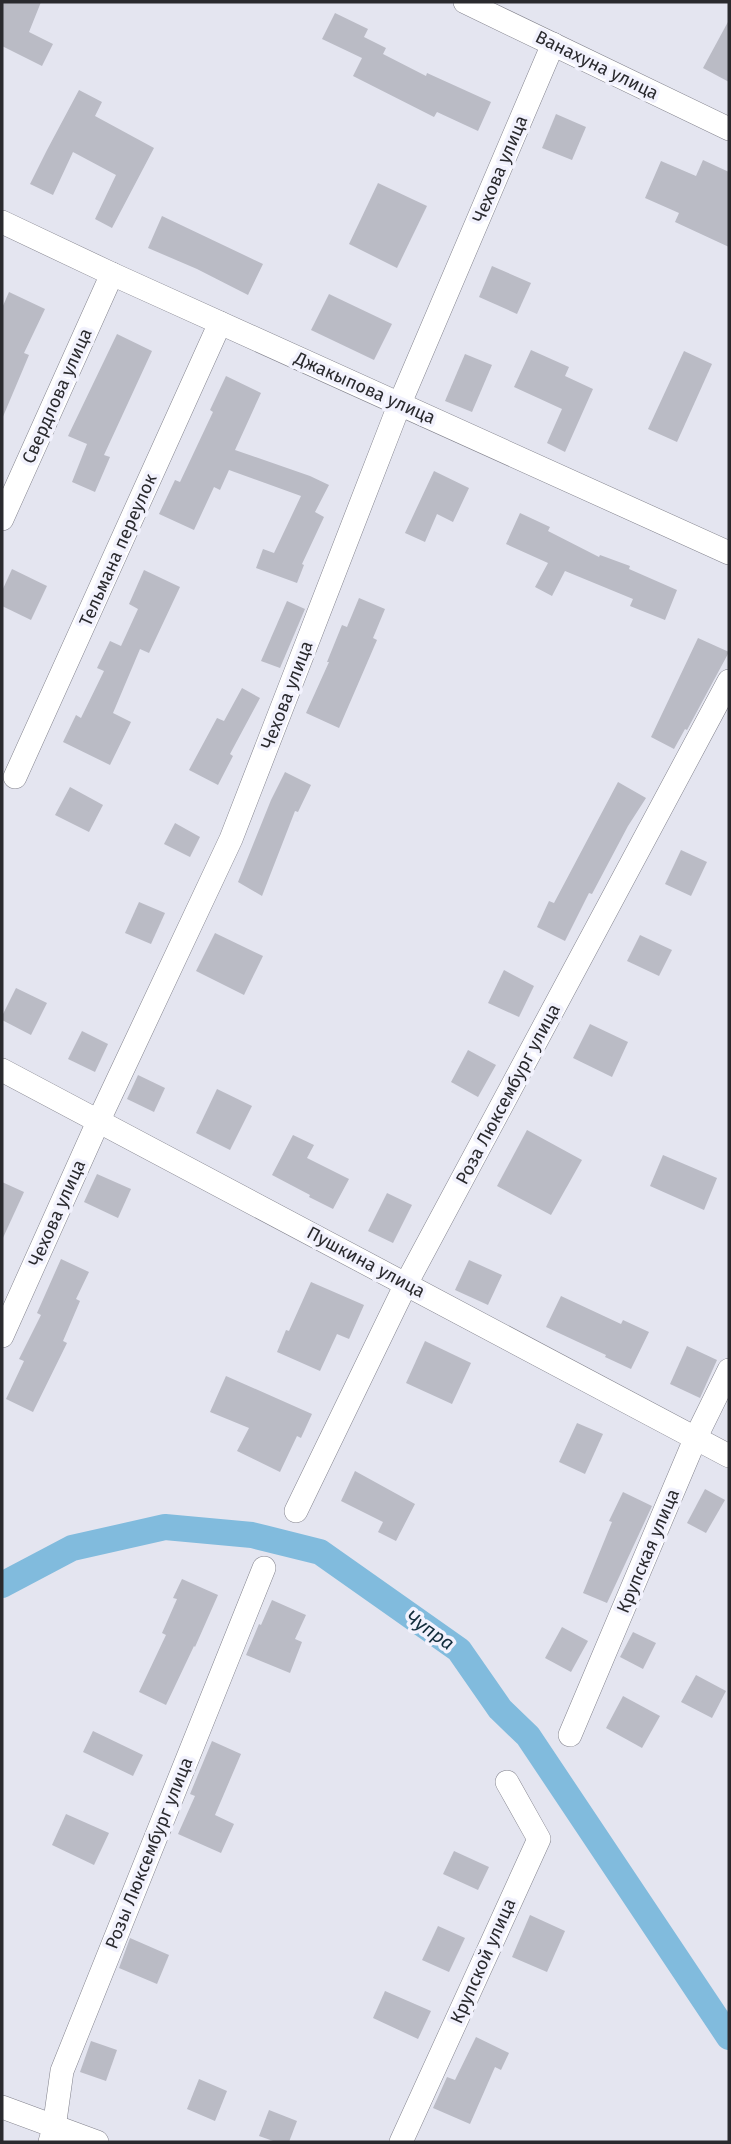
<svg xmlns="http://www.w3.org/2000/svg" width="731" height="2144" font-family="'Fira Sans',sans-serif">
	<rect width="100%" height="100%" fill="#e4e5f0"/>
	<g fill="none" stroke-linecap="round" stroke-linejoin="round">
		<polyline stroke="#81bbdd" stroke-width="26" points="2,1585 72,1548 165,1527 252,1535 320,1552 459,1650 500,1709 528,1736 729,2037"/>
	</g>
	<g fill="#babbc5">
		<polygon points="2,2 41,2 29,32 53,44 42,66 2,46"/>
		<polygon points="335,13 368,29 364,37 386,48 383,54 426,76 427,73 491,102 478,131 437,112 434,117 353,76 362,58 322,39"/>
		<polygon points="729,20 729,82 703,68"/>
		<polygon points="79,90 102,102 95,116 154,148 112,228 95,219 116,175 73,152 53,195 30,184 47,150"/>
		<polygon points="556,114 586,127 572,160 542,148"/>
		<polygon points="703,160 729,172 729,247 675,222 679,213 645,198 661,161 696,176"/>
		<polygon points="378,183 427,206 397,268 349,244"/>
		<polygon points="162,216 263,264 248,295 197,269 148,248"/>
		<polygon points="492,266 531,283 517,314 479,297"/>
		<polygon points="9,292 45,309 24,353 29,355 2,419 2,308"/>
		<polygon points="329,294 392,324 374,360 311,330"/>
		<polygon points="117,334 152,351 104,455 110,457 95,492 72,482 87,444 68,436"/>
		<polygon points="531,350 569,367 565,376 593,389 565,452 547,443 562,409 514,387"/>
		<polygon points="684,351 712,364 677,442 648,429"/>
		<polygon points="465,354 492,365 472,412 445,401"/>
		<polygon points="226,376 261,393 235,450 310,476 329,485 315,512 324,517 302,564 304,565 297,583 256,568 263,549 274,553 301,496 229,470 220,490 214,487 194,530 159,514 175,480 180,482 213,412 210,410"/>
		<polygon points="434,471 469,488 453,522 437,514 425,542 405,533"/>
		<polygon points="520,513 550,527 548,531 599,557 600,555 630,566 629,569 677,590 665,620 630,606 633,599 565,571 552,596 535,587 548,563 506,544"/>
		<polygon points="12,569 47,586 31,620 2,606 2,591"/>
		<polygon points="144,570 180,587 149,653 140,649 113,713 131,722 110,765 63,742 76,715 81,718 104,671 97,668 110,641 121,646 138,609 129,604"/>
		<polygon points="359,598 385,609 373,638 377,640 339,728 306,713 329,662 327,662 342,625 347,627"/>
		<polygon points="287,601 305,609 280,668 261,661"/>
		<polygon points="698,638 729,652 687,730 685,729 674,749 651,737"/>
		<polygon points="242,688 260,698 230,754 233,756 218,785 189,770 217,718 224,721"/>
		<polygon points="285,772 311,785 298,812 295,811 262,896 238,882 271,800"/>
		<polygon points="618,782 646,798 628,826 592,894 589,893 565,941 537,927 549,901 554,903"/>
		<polygon points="70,787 103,805 89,832 55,815"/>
		<polygon points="175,823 200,837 190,857 164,844"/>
		<polygon points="681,850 707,862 691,896 665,884"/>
		<polygon points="139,902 165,913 151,944 125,933"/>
		<polygon points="215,933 263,956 244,995 196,971"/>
		<polygon points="640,935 672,950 659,976 627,961"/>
		<polygon points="504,970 534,986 519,1017 488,1003"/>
		<polygon points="16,988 47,1003 31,1035 2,1020 2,1016"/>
		<polygon points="590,1024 628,1042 612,1077 573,1058"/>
		<polygon points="82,1031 108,1044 95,1072 68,1059"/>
		<polygon points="468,1050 496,1065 478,1097 451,1082"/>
		<polygon points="138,1075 165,1088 154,1112 127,1099"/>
		<polygon points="217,1089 252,1106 230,1150 196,1133"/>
		<polygon points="527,1130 582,1160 551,1215 497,1186"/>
		<polygon points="293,1135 314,1145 307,1158 349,1179 333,1209 309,1197 310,1195 272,1175"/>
		<polygon points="663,1155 717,1178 704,1210 650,1186"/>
		<polygon points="97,1174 131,1189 118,1218 84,1202"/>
		<polygon points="2,1182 24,1192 2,1240"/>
		<polygon points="387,1193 412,1205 393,1243 368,1231"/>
		<polygon points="61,1259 89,1272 76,1299 80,1301 63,1341 67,1343 33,1412 6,1399 24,1361 19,1359 41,1315 37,1313"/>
		<polygon points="469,1260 502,1275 488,1305 455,1290"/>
		<polygon points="311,1282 364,1305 349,1339 337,1334 320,1371 277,1352 286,1330 289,1331"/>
		<polygon points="561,1296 621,1324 623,1320 649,1332 631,1369 605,1357 606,1355 546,1327"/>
		<polygon points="425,1341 471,1363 452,1404 406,1383"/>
		<polygon points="687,1346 717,1360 700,1398 670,1384"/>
		<polygon points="226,1376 312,1414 301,1438 297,1436 280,1472 237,1451 249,1428 210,1412"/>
		<polygon points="577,1423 603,1434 585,1474 559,1462"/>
		<polygon points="355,1471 415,1504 396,1541 378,1532 383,1522 341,1501"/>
		<polygon points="705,1489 725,1500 706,1533 687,1523"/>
		<polygon points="623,1492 652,1506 607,1603 583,1593 612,1522 609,1521"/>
		<polygon points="182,1579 218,1595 195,1647 194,1646 166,1705 139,1692 166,1635 162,1633 177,1599 173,1598"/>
		<polygon points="272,1600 306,1615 295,1639 302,1642 290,1673 246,1655 259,1624 261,1625"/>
		<polygon points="562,1627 588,1641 571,1672 545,1658"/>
		<polygon points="633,1632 656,1643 643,1669 620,1657"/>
		<polygon points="696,1675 726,1691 712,1718 681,1702"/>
		<polygon points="623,1696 660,1716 642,1748 606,1728"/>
		<polygon points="93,1731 143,1755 133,1776 83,1752"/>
		<polygon points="212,1741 241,1754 215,1815 234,1824 221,1853 178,1834 195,1796 190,1794"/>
		<polygon points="66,1814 109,1833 94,1865 52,1845"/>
		<polygon points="454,1851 489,1867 478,1890 443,1874"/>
		<polygon points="530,1915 565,1931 547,1972 512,1957"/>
		<polygon points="438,1926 465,1938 449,1972 422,1960"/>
		<polygon points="130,1938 169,1955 157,1984 119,1968"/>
		<polygon points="385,1991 431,2011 418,2039 373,2018"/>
		<polygon points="476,2037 509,2053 501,2070 495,2067 470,2124 433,2108 447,2077 455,2080"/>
		<polygon points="91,2041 117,2050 106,2081 80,2072"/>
		<polygon points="199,2079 227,2091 215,2121 187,2109"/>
		<polygon points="269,2110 297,2121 289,2142 276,2142 259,2136"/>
	</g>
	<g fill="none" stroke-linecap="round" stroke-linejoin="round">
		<g stroke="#83838d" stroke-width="24">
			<g id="street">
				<polyline points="465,2 729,129"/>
				<polyline points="2,222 112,274 729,553"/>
				<polyline points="2,519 112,274"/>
				<polyline points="15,777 220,323"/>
				<polyline points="2,1070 729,1456"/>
				<polyline points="2,1336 98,1122 231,839 400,403 553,44"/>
				<polyline points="296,1511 406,1284 729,681"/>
				<polyline points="570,1735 696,1437 729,1370"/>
				<polyline points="2,2107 97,2142"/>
				<polyline points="50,2142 54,2128 62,2071 264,1568"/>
				<polyline points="401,2142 539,1839 507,1782"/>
			</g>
		</g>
		<use href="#street" stroke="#fff" stroke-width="23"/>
	</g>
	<g text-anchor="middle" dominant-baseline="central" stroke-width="7" stroke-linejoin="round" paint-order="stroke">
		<g font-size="18" fill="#2a2a2e" stroke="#f2f2fd">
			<text transform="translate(597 65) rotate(26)">Ванахуна улица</text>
			<text transform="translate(500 169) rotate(-67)">Чехова улица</text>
			<text transform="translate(365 388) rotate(24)">Джакыпова улица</text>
			<text transform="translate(57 396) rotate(-66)">Свердлова улица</text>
			<text transform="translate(118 550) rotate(-66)">Тельмана переулок</text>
			<text transform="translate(287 695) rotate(-69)">Чехова улица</text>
			<text transform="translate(508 1094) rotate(-62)">Роза Люксембург улица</text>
			<text transform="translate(57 1213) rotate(-66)">Чехова улица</text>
			<text transform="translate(366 1262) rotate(28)">Пушкина улица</text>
			<text transform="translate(648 1551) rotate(-67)">Крупская улица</text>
			<text transform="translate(149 1853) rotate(-68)">Розы Люксембург улица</text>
			<text transform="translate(483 1961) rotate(-66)">Крупской улица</text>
		</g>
		<g font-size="19" font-style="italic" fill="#112c3b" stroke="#f2f2fd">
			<text transform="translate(430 1630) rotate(35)">Чупра</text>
		</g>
	</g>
	<rect width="731" height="2144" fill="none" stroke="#2a2a2e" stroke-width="7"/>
</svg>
